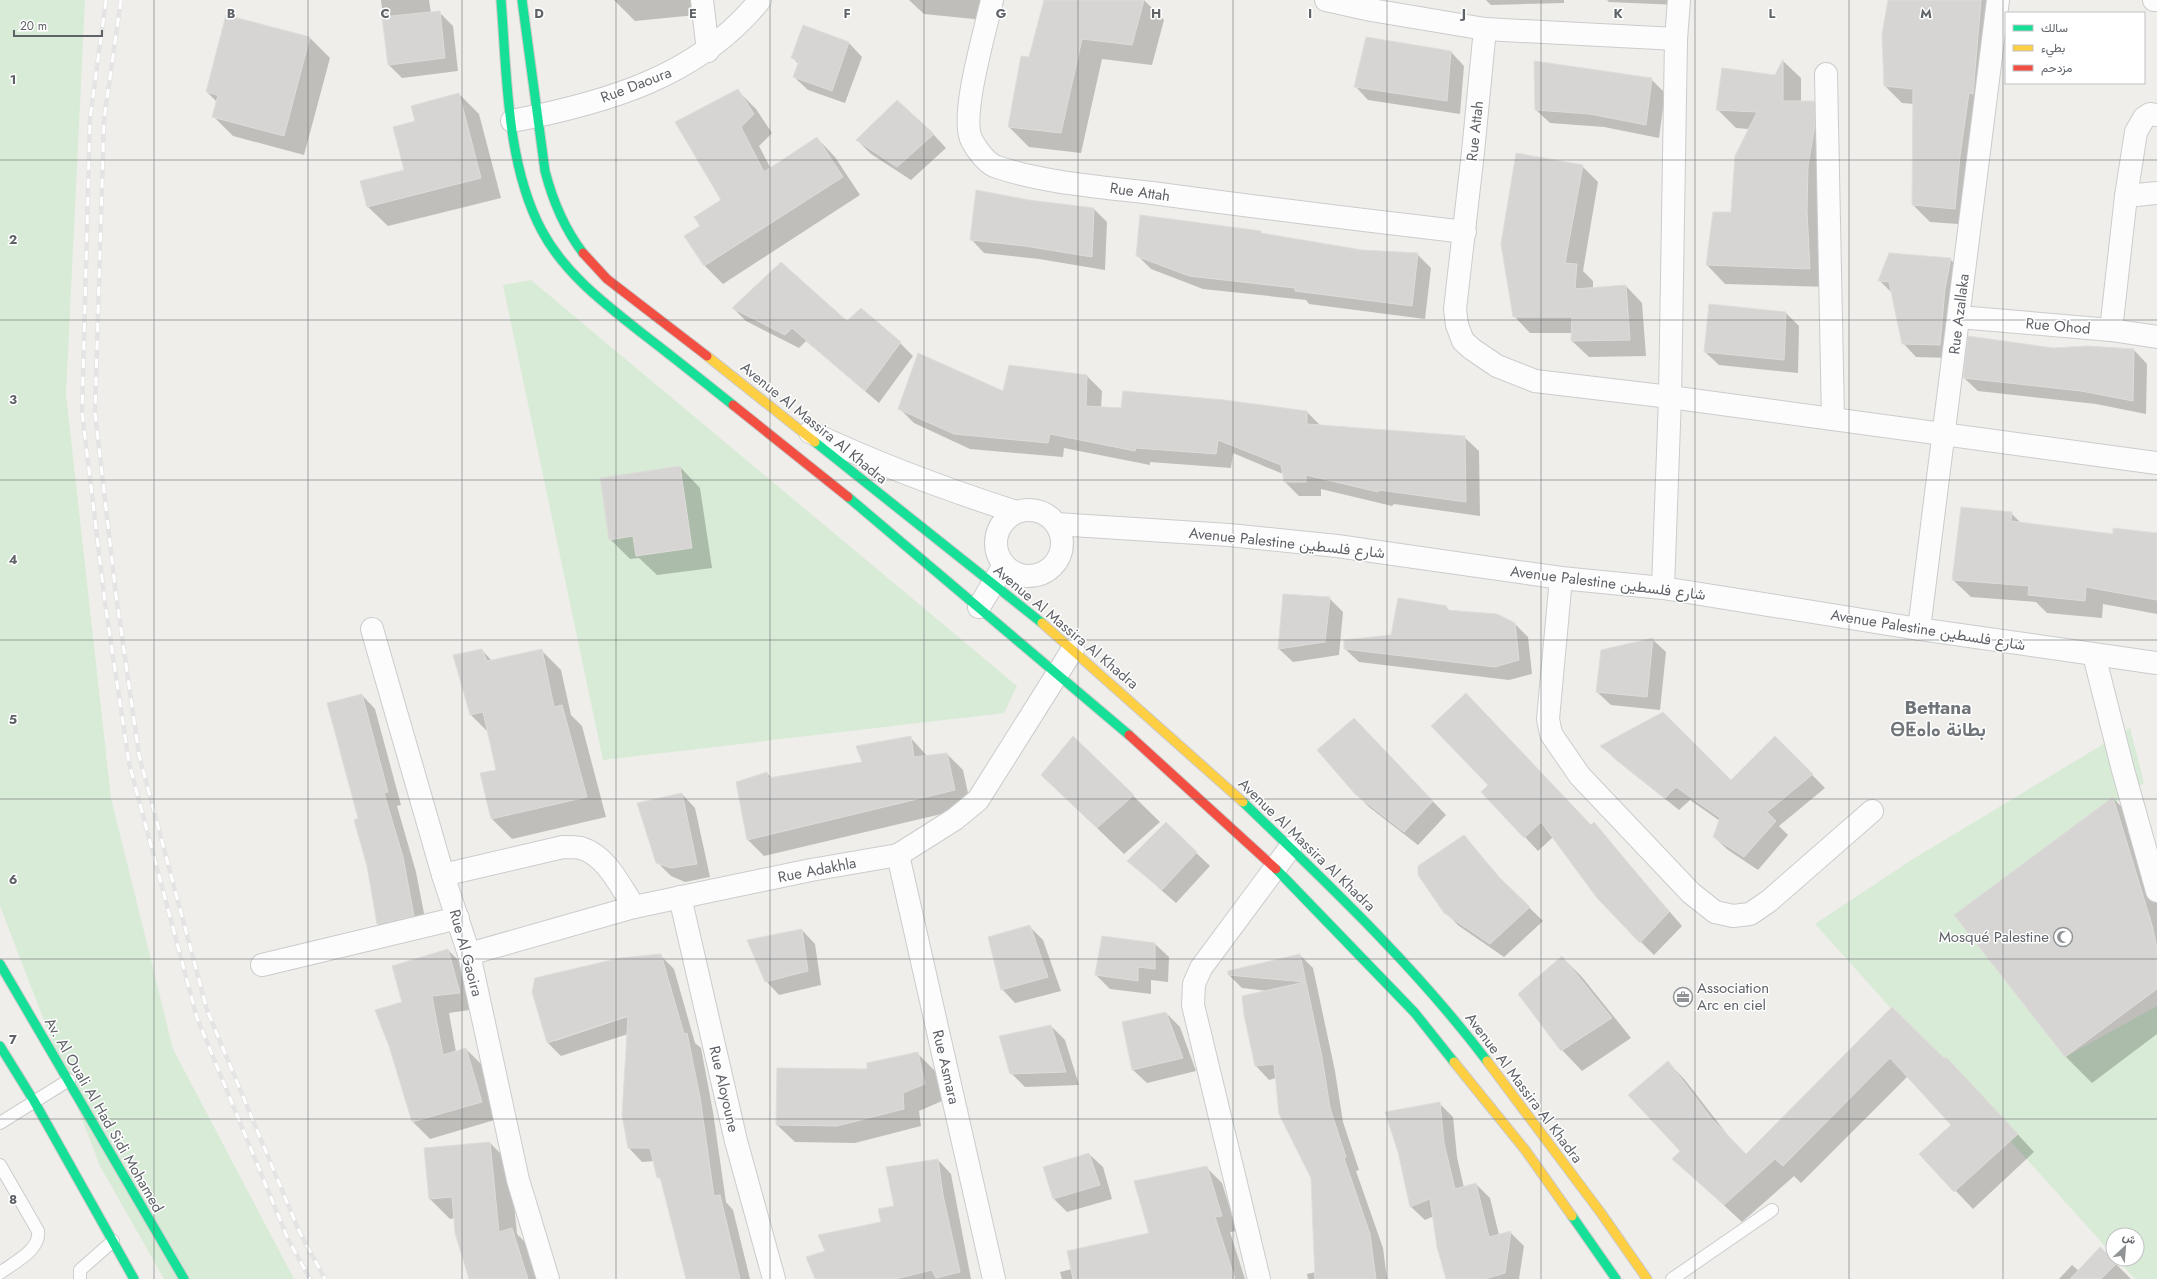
<svg xmlns="http://www.w3.org/2000/svg" width="2157" height="1279" font-family="Jost,Vazirmatn,'Noto Sans Tifinagh',sans-serif">
	<rect width="100%" height="100%" fill="#efeeea"/>
	<g fill="#d8ebd6">
		<polygon points="0,0 85,0 66,394 111,798 173,1049 294,1279 164,1279 100,1166 0,906"/>
		<polygon points="531,280 1017,686 1004,713 603,760 503,285"/>
		<polygon points="2130,728 2144,783 1954,915 2065,1057 2157,1006 2157,1279 2135,1279 2117,1259 2137,1259 2137,1235 2113,1235 2113,1255 1815,924 1913,859"/>
	</g>
	<g fill="#0003" fill-rule="evenodd">
		<polygon points="381,0 429,0 431,13 439,12 453,26 458,71 402,78 388,64"/>
		<polygon points="614,0 705,0 706,14 635,21"/>
		<polygon points="909,0 987,0 984,20 924,14"/>
		<polygon points="1045,0 1144,0 1164,20 1152,65 1102,59 1081,153 1029,147 1009,127 1030,58"/>
		<polygon points="1486,0 1564,0 1564,3 1491,5"/>
		<polygon points="1607,0 1679,0 1678,5 1609,2"/>
		<polygon points="1889,0 1998,0 1972,225 1930,222 1913,205 1914,104 1902,103 1885,86"/>
		<polygon points="310,38 330,58 304,155 233,136 213,116 217,102 207,92"/>
		<polygon points="849,43 862,57 845,103 808,90 794,77 799,64 793,58"/>
		<polygon points="1451,52 1464,66 1460,114 1368,100 1355,86"/>
		<polygon points="1783,61 1801,78 1801,102 1814,102 1832,120 1828,287 1725,284 1707,265 1714,213 1732,213 1749,129 1736,128 1718,110 1776,76"/>
		<polygon points="1651,79 1665,93 1659,138 1604,127 1550,123 1536,110"/>
		<polygon points="738,91 756,109 772,133 759,146 771,169 817,138 835,157 860,195 723,284 705,266 685,236 701,226 722,200"/>
		<polygon points="459,94 479,114 501,198 388,226 367,206 405,170 417,122"/>
		<polygon points="933,134 946,148 911,180 871,154 857,140"/>
		<polygon points="1582,166 1598,182 1583,271 1593,281 1593,289 1626,286 1642,303 1646,356 1589,357 1572,341 1573,333 1530,333 1514,316"/>
		<polygon points="1029,201 1094,209 1107,222 1105,270 1039,259 984,253 971,239"/>
		<polygon points="1260,232 1263,235 1362,251 1417,254 1431,268 1425,319 1309,304 1306,300 1203,289 1151,269 1137,255"/>
		<polygon points="1950,259 1964,273 1953,358 1916,357 1903,343 1893,294 1879,280"/>
		<polygon points="733,308 900,343 913,356 879,403 806,341 799,348 746,321"/>
		<polygon points="1786,313 1799,326 1798,373 1719,365 1705,352"/>
		<polygon points="2053,349 2134,350 2147,364 2146,414 2096,404 1978,391 1964,378"/>
		<polygon points="1087,376 1102,391 1101,408 1307,412 1321,426 1464,437 1479,451 1480,516 1394,504 1392,506 1321,489 1321,496 1299,496 1284,481 1283,474 1233,453 1231,468 1150,462 1150,465 1064,448 1063,457 970,449 914,423 899,408 1004,393"/>
		<polygon points="680,467 700,488 712,568 657,575 639,558 630,559 610,539"/>
		<polygon points="2011,513 2022,524 2114,535 2114,530 2157,533 2157,614 2103,604 2102,618 2047,613 2036,602 1971,597 1953,580"/>
		<polygon points="1329,598 1343,612 1339,655 1293,662 1279,649"/>
		<polygon points="1446,607 1450,611 1514,623 1528,637 1532,674 1509,680 1359,662 1345,649 1391,636"/>
		<polygon points="1652,639 1666,652 1660,710 1611,705 1597,692"/>
		<polygon points="482,650 492,661 541,650 561,670 571,715 582,726 606,817 512,839 492,819 497,770 489,733 471,715 454,656"/>
		<polygon points="362,695 375,709 401,805 397,806 416,872 427,929 391,937 378,924 359,819"/>
		<polygon points="1367,733 1446,815 1418,845 1369,807 1355,793"/>
		<polygon points="910,737 927,756 947,754 963,770 971,807 764,856 748,840 767,773 772,779 863,763"/>
		<polygon points="1073,737 1160,822 1124,854 1042,775"/>
		<polygon points="1775,737 1825,788 1779,826 1788,835 1758,870 1728,850 1714,837 1720,821 1690,800 1679,810 1615,759 1602,746 1731,782"/>
		<polygon points="1489,785 1591,826 1594,824 1682,926 1654,955 1641,942 1553,837 1538,851 1525,837"/>
		<polygon points="682,794 695,808 710,877 685,882 671,876 657,862"/>
		<polygon points="2113,798 2139,825 2157,884 2157,1034 2092,1083 2066,1057"/>
		<polygon points="1166,824 1210,866 1176,903 1128,861"/>
		<polygon points="1463,836 1510,889 1543,921 1504,957 1459,926 1445,912"/>
		<polygon points="1029,926 1043,940 1061,991 1015,1003 1002,989"/>
		<polygon points="802,930 815,944 821,985 779,995 766,981"/>
		<polygon points="1155,944 1169,957 1168,982 1151,980 1151,994 1110,989 1096,975"/>
		<polygon points="448,950 465,967 476,1009 449,1013 456,1052 466,1049 483,1066 498,1119 430,1139 413,1122 403,1003"/>
		<path d="M660 955 674 969 695 1043 701 1048 713 1112 726 1202 733 1210 750 1279H686L662 1181 658 1177 654 1161 642 1162 629 1148 628 1034 561 1056 547 1042ZM633 1014V1015L555 1041V1039Z"/>
		<polygon points="1300,955 1313,968 1335,1071 1343,1122 1359,1170 1356,1171 1383,1248 1387,1279 1308,1279 1307,1274 1316,1272 1312,1178 1276,1078 1269,1080 1256,1066 1245,1015 1268,991 1242,988 1229,975"/>
		<polygon points="1562,957 1582,977 1631,1038 1582,1071 1562,1050 1519,994"/>
		<polygon points="1892,1008 1944,1060 1946,1058 1964,1076 2034,1152 1973,1209 1921,1154 1953,1125 1908,1076 1801,1183 1794,1176 1742,1222 1674,1159 1681,1151 1668,1062 1685,1080 1730,1138 1746,1155"/>
		<polygon points="1166,1013 1180,1027 1196,1071 1147,1083 1133,1070 1123,1023"/>
		<polygon points="1051,1026 1065,1040 1079,1085 1025,1087 1011,1073"/>
		<polygon points="917,1053 935,1071 942,1101 919,1111 921,1126 855,1143 795,1142 777,1125 868,1070"/>
		<polygon points="1439,1103 1453,1117 1457,1157 1464,1188 1476,1184 1490,1198 1499,1235 1511,1233 1524,1246 1519,1279 1447,1279 1434,1216 1425,1220 1411,1207 1399,1152"/>
		<polygon points="490,1143 510,1163 517,1234 532,1249 541,1279 470,1279 455,1218 450,1219 430,1199"/>
		<polygon points="1089,1154 1103,1167 1112,1199 1067,1212 1054,1199 1044,1168"/>
		<polygon points="938,1160 951,1174 971,1279 816,1279 826,1251 882,1223"/>
		<polygon points="1206,1167 1222,1183 1237,1231 1230,1232 1245,1279 1062,1279 1060,1272 1072,1269 1150,1233"/>
		<polygon points="2116,1264 2131,1279 2059,1279 2072,1265 2079,1271"/>
	</g>
	<g fill="#d6d5d3" stroke="#deddd9">
		<polygon points="1044,0 1144,0 1132,45 1082,39 1061,133 1008,127 1021,56 1029,57"/>
		<polygon points="1888,0 1981,0 1973,94 1969,93 1960,156 1955,209 1912,205 1913,89 1884,86 1882,34"/>
		<polygon points="440,11 445,58 388,65 382,17"/>
		<polygon points="226,15 310,37 284,136 212,117 218,95 206,92"/>
		<polygon points="803,25 849,42 832,91 793,77 799,61 791,58"/>
		<polygon points="1366,37 1451,51 1447,101 1354,87"/>
		<polygon points="1783,59 1783,101 1814,101 1815,125 1808,166 1807,211 1810,269 1706,265 1713,212 1731,212 1735,156 1757,112 1716,110 1722,68 1775,75"/>
		<polygon points="1534,61 1652,78 1646,125 1590,114 1535,110"/>
		<polygon points="738,89 754,114 741,127 764,172 817,137 843,177 704,266 684,236 700,226 694,217 721,200 675,122"/>
		<polygon points="459,93 481,178 367,207 360,181 404,170 393,127 415,121 411,106"/>
		<polygon points="897,100 934,134 897,167 856,140"/>
		<polygon points="1516,153 1583,165 1565,263 1577,264 1575,289 1626,285 1630,340 1571,341 1572,317 1513,317 1501,244"/>
		<polygon points="976,190 1029,200 1094,208 1092,257 1025,246 970,240"/>
		<polygon points="1140,215 1261,231 1261,233 1362,250 1418,253 1412,306 1295,291 1295,288 1189,276 1136,256"/>
		<polygon points="1889,253 1951,258 1945,289 1940,345 1902,344 1889,282 1878,281"/>
		<polygon points="781,262 847,321 861,308 901,342 865,391 792,328 785,335 732,308"/>
		<polygon points="1709,304 1786,312 1784,360 1704,352"/>
		<polygon points="1968,336 2053,348 2088,346 2134,349 2133,401 2081,391 1963,378"/>
		<polygon points="918,353 1003,391 1009,365 1087,375 1086,406 1121,408 1123,391 1224,400 1307,411 1307,424 1465,436 1466,502 1379,490 1378,492 1306,475 1306,482 1284,482 1281,465 1218,440 1216,454 1136,448 1135,451 1050,434 1048,443 954,434 898,409"/>
		<polygon points="680,466 692,548 636,556 633,536 609,540 600,478"/>
		<polygon points="1961,507 2012,512 2011,521 2113,534 2113,528 2157,533 2157,600 2086,587 2085,601 2028,595 2029,586 1952,580"/>
		<polygon points="1283,594 1330,597 1325,642 1278,649"/>
		<polygon points="1398,598 1447,606 1446,610 1497,614 1515,623 1519,660 1495,667 1344,649 1344,640 1391,635"/>
		<polygon points="1653,638 1647,697 1596,692 1601,650"/>
		<polygon points="482,649 487,661 542,649 554,707 562,705 587,797 491,819 480,773 496,770 483,712 470,715 453,655"/>
		<polygon points="1466,693 1591,825 1594,822 1669,912 1640,943 1597,898 1541,822 1524,838 1481,792 1488,785 1431,726"/>
		<polygon points="362,694 388,792 384,793 403,857 414,916 377,924 367,866 354,820 358,818 327,703"/>
		<polygon points="1663,712 1731,780 1775,736 1813,774 1767,812 1776,821 1744,857 1713,837 1720,818 1676,787 1665,798 1600,746"/>
		<polygon points="1354,718 1433,801 1404,832 1355,794 1317,750"/>
		<polygon points="911,736 914,757 947,753 955,790 747,840 736,782 767,772 768,778 862,762 856,746"/>
		<polygon points="1073,736 1134,795 1097,828 1041,775"/>
		<polygon points="682,793 697,864 671,868 656,863 637,803"/>
		<polygon points="2113,797 2152,925 2157,948 2157,989 2065,1057 1954,915"/>
		<polygon points="1166,822 1197,852 1162,890 1127,861"/>
		<polygon points="1464,835 1498,876 1530,907 1490,944 1444,913 1418,875 1418,866"/>
		<polygon points="1030,925 1048,977 1001,990 988,937"/>
		<polygon points="802,929 808,971 765,982 747,940"/>
		<polygon points="1102,936 1155,943 1155,969 1138,967 1138,981 1095,975"/>
		<polygon points="448,949 460,993 432,996 443,1055 466,1048 482,1102 412,1122 389,1046 375,1010 402,1002 392,966"/>
		<polygon points="661,954 684,1034 687,1033 700,1097 714,1196 720,1195 740,1279 686,1279 660,1177 657,1178 650,1148 628,1148 622,1115 628,1016 547,1043 532,992 535,978 620,958"/>
		<polygon points="1300,954 1322,1057 1330,1108 1346,1157 1344,1158 1370,1234 1376,1279 1315,1279 1311,1178 1279,1114 1274,1064 1255,1066 1244,1015 1242,996 1305,982 1228,975 1228,971"/>
		<polygon points="1562,956 1612,1018 1561,1051 1518,994"/>
		<polygon points="1892,1007 1944,1058 1946,1057 2018,1134 1954,1192 1919,1154 1951,1125 1890,1058 1783,1166 1775,1159 1724,1205 1672,1159 1680,1151 1628,1095 1668,1061 1712,1119 1746,1154"/>
		<polygon points="1166,1012 1183,1058 1132,1070 1122,1022"/>
		<polygon points="1051,1025 1066,1072 1010,1074 999,1036"/>
		<polygon points="918,1052 925,1084 903,1093 904,1109 837,1126 776,1125 777,1068 867,1069 867,1063"/>
		<polygon points="1440,1102 1444,1143 1455,1189 1476,1183 1489,1237 1511,1231 1505,1273 1484,1279 1446,1279 1437,1247 1430,1199 1410,1207 1398,1152 1385,1112"/>
		<polygon points="490,1142 499,1232 512,1228 528,1279 469,1279 455,1233 452,1197 429,1199 424,1148"/>
		<polygon points="1089,1153 1100,1185 1053,1199 1043,1167"/>
		<polygon points="938,1159 943,1195 960,1272 936,1278 932,1270 895,1279 815,1279 806,1257 825,1251 818,1235 881,1222 878,1209 894,1206 886,1167"/>
		<polygon points="1207,1166 1222,1216 1215,1217 1235,1279 1073,1279 1067,1251 1149,1233 1134,1181"/>
		<polygon points="2100,1247 2117,1263 2101,1279 2070,1279"/>
	</g>
	<g fill="none" stroke-linecap="round" stroke-linejoin="round">
		<g stroke="#cbcccc" stroke-width="14">
			<g id="lane">
				<polyline points="0,1123 69,1080"/>
				<path d="M0 1165 38 1231C41 1250 13 1263 0 1273"/>
				<polyline points="80,1279 80,1270 113,1241"/>
				<polyline points="1672,1279 1772,1210"/>
			</g>
		</g>
		<g stroke="#cbcccc" stroke-width="24">
			<g id="street">
				<polyline points="702,0 708,51"/>
				<path d="M992 0C986 29 959 117 972 141 977 150 987 164 997 167 1044 183 1102 187 1152 193 1256 207 1360 220 1465 232"/>
				<polyline points="1326,0 1371,10 1485,29 1676,39"/>
				<polyline points="2154,0 2157,0"/>
				<polyline points="1485,29 1473,152 1455,309 1457,325 1463,341 1472,349 1497,366 1535,381 1670,397 2157,463"/>
				<polyline points="1826,74 1833,419"/>
				<path d="M512 121C605 103 698 77 760 0"/>
				<polyline points="2126,196 2157,193"/>
				<polyline points="1959,317 2111,330 2157,337"/>
				<polyline points="2111,330 2126,196 2136,132 2144,118 2150,114 2157,115"/>
				<path d="M810 432C877 464 945 489 1016 512"/>
				<circle cx="1029" cy="543" r="33"/>
				<polyline points="1056,524 1229,535 1337,546 1561,578 1663,588 1919,629 2157,663"/>
				<polyline points="1561,578 1548,719 1551,734 1580,776 1691,893 1715,912 1733,916 1750,914 1769,901 1872,811"/>
				<polyline points="1663,588 1670,397 1676,39 1679,0"/>
				<polyline points="979,607 1003,567"/>
				<polyline points="372,629 443,875 469,954 518,1180 548,1279"/>
				<polyline points="1919,629 1998,0"/>
				<polyline points="2094,655 2123,770 2157,891"/>
				<polyline points="898,855 994,1279"/>
				<path d="M443 875 563 847C568 847 576 847 581 848 607 856 620 886 634 907"/>
				<polyline points="680,897 736,1141 774,1279"/>
				<polyline points="469,954 634,907 811,870 898,855 955,819 978,800 1073,649"/>
				<polyline points="262,965 458,918"/>
				<polyline points="1259,1279 1193,1005 1194,984 1201,968 1290,848"/>
			</g>
		</g>
		<g stroke="#cacacb" stroke-width="11">
			<g id="fast">
				<path d="M501 0C507 74 506 164 542 231 565 274 605 304 643 334 673 357 703 381 733 405"/>
				<path d="M522 0 545 171C553 202 564 228 583 253"/>
				<polyline points="815,442 1042,623"/>
				<polyline points="848,497 1129,735"/>
				<path d="M1243 802C1328 884 1415 966 1487 1061"/>
				<polyline points="1276,869 1415,1013 1454,1062"/>
				<polyline points="0,964 184,1279"/>
				<polyline points="0,1046 34,1101 134,1279"/>
				<polyline points="1572,1216 1616,1279"/>
			</g>
		</g>
		<g stroke="#cacacb" stroke-width="11">
			<g id="slow">
				<polyline points="707,356 815,442"/>
				<polyline points="1042,623 1243,802"/>
				<polyline points="1487,1061 1601,1213 1647,1279"/>
				<polyline points="1454,1062 1526,1151 1572,1216"/>
			</g>
		</g>
		<g stroke="#cacacb" stroke-width="11">
			<g id="jam">
				<polyline points="583,253 607,279 707,356"/>
				<polyline points="733,405 848,497"/>
				<polyline points="1129,735 1276,869"/>
			</g>
		</g>
		<use href="#lane" stroke="#fdfcfc" stroke-width="12"/>
		<use href="#street" stroke="#fdfcfc" stroke-width="22"/>
		<use href="#fast" stroke="#16e098" stroke-width="9"/>
		<use href="#slow" stroke="#ffcf43" stroke-width="9"/>
		<use href="#jam" stroke="#f24e42" stroke-width="9"/>
		<g stroke="#e4e4e4" stroke-width="4.5">
			<g id="rail">
				<polyline points="106,0 90,119 82,412 105,603 129,763 197,1018 288,1239 310,1279"/>
				<polyline points="121,0 104,120 95,413 116,595 139,755 207,1010 299,1231 325,1279"/>
			</g>
		</g>
		<use href="#rail" stroke="#fff" stroke-width="3" stroke-dasharray="9" stroke-linecap="butt"/>
	</g>
	<path fill="none" stroke="#5f6368" stroke-width="1" stroke-opacity="0.55" d="M154 0V1279M308 0V1279M462 0V1279M616 0V1279M770 0V1279M924 0V1279M1078 0V1279M1233 0V1279M1387 0V1279M1541 0V1279M1695 0V1279M1849 0V1279M2003 0V1279M0 160H2157M0 320H2157M0 480H2157M0 640H2157M0 799H2157M0 959H2157M0 1119H2157"/>
	<defs>
		<g id="mosque-ring" transform="scale(1)"><circle r="9.5" fill="#fff" stroke="#919496" stroke-width="1.5"/><path d="M3.5-4.9A6 6 0 1 0 3.5 4.9A5 5 0 1 1 3.5-4.9Z" fill="#919496"/></g>
		<g id="office-ring" transform="scale(1)"><circle r="9.5" fill="#fff" stroke="#919496" stroke-width="1.5"/><path d="M-6-3h4V-5.5h4V-3h4V5H-6ZM-1-4.5V-3h2v-1.5ZM-6 0V1H6V0Z" fill="#919496"/></g>
	</defs>
	<g fill-rule="evenodd">
		<use href="#mosque-ring" x="2063" y="937"/>
		<use href="#office-ring" x="1683" y="997"/>
	</g>
	<g text-anchor="middle" dominant-baseline="central" stroke-width="3" stroke-linejoin="round" paint-order="stroke">
		<g font-size="15" fill="#5f6368" stroke="#fff">
			<text transform="translate(636 85) rotate(-21)">Rue Daoura</text>
			<text transform="translate(1475 131) rotate(-84)">Rue Attah</text>
			<text transform="translate(1140 192) rotate(8)">Rue Attah</text>
			<text transform="translate(1959 314) rotate(-83)">Rue Azallaka</text>
			<text transform="translate(2058 326) rotate(5)">Rue Ohod</text>
			<text transform="translate(814 423) rotate(39)">Avenue Al Massira Al Khadra</text>
			<text transform="translate(1287 543) rotate(6)">Avenue Palestine شارع فلسطين</text>
			<text transform="translate(1608 583) rotate(7)">Avenue Palestine شارع فلسطين</text>
			<text transform="translate(1066 627) rotate(40)">Avenue Al Massira Al Khadra</text>
			<text transform="translate(1928 630) rotate(9)">Avenue Palestine شارع فلسطين</text>
			<text transform="translate(1307 845) rotate(44)">Avenue Al Massira Al Khadra</text>
			<text transform="translate(817 870) rotate(-11)">Rue Adakhla</text>
			<text transform="translate(466 953) rotate(75)">Rue Al Gaoira</text>
			<text transform="translate(946 1067) rotate(77)">Rue Asmara</text>
			<text transform="translate(1524 1088) rotate(53)">Avenue Al Massira Al Khadra</text>
			<text transform="translate(724 1089) rotate(77)">Rue Aloyoune</text>
			<text transform="translate(104 1115) rotate(60)">Av. Al Ouali Al Had Sidi Mohamed</text>
		</g>
		<g font-size="15" fill="#5f6368" stroke="#fff" text-anchor="end">
			<text x="2049" y="937">Mosqué Palestine</text>
			<text x="1697" y="988" text-anchor="start">Association<tspan x="1697" dy="17">Arc en ciel</tspan></text>
		</g>
		<g font-size="19" font-weight="bold" fill="#70757a" stroke="#fff">
			<text x="1938" y="707">Bettana<tspan x="1938" dy="22">ⴱⵟⴰⵏⴰ بطانة</tspan></text>
		</g>
	</g>
	<g font-size="13" text-anchor="middle" font-weight="bold" fill="#5f6368" stroke="#fff" stroke-width="3" stroke-linejoin="round" paint-order="stroke">
		<text x="231" y="18">B</text>
		<text x="385" y="18">C</text>
		<text x="539" y="18">D</text>
		<text x="693" y="18">E</text>
		<text x="847" y="18">F</text>
		<text x="1001" y="18">G</text>
		<text x="1156" y="18">H</text>
		<text x="1310" y="18">I</text>
		<text x="1464" y="18">J</text>
		<text x="1618" y="18">K</text>
		<text x="1772" y="18">L</text>
		<text x="1926" y="18">M</text>
		<text x="13" y="84">1</text>
		<text x="13" y="244">2</text>
		<text x="13" y="404">3</text>
		<text x="13" y="564">4</text>
		<text x="13" y="724">5</text>
		<text x="13" y="884">6</text>
		<text x="13" y="1044">7</text>
		<text x="13" y="1204">8</text>
	</g>
	<rect x="2005" y="12" width="140" height="72" fill="#ffffff" stroke="#bfc1c3"/>
	<rect x="2013" y="25" width="20" height="6" fill="#16e098" stroke="#bfc1c3"/>
	<text x="2041" y="32" font-size="12" fill="#5f6368">سالك</text>
	<rect x="2013" y="45" width="20" height="6" fill="#ffcf43" stroke="#bfc1c3"/>
	<text x="2041" y="52" font-size="12" fill="#5f6368">بطيء</text>
	<rect x="2013" y="65" width="20" height="6" fill="#f24e42" stroke="#bfc1c3"/>
	<text x="2041" y="72" font-size="12" fill="#5f6368">مزدحم</text>
	<g transform="translate(2125 1247) rotate(26)"><circle r="19" fill="#ffffff" stroke="#bfc1c3"/>
	<path d="M0-3L7 15L0 10L-7 15Z" fill="#919496"/>
	<text y="-6" font-size="11" font-weight="bold" text-anchor="middle" fill="#5f6368">ش</text>
	</g>
	<path d="M14 30v6h88v-6" fill="none" stroke="#5f6368" stroke-width="2"/>
	<text x="20" y="30" font-size="12" fill="#5f6368" stroke="#ffffff" stroke-width="3" paint-order="stroke">20 m</text>
</svg>
